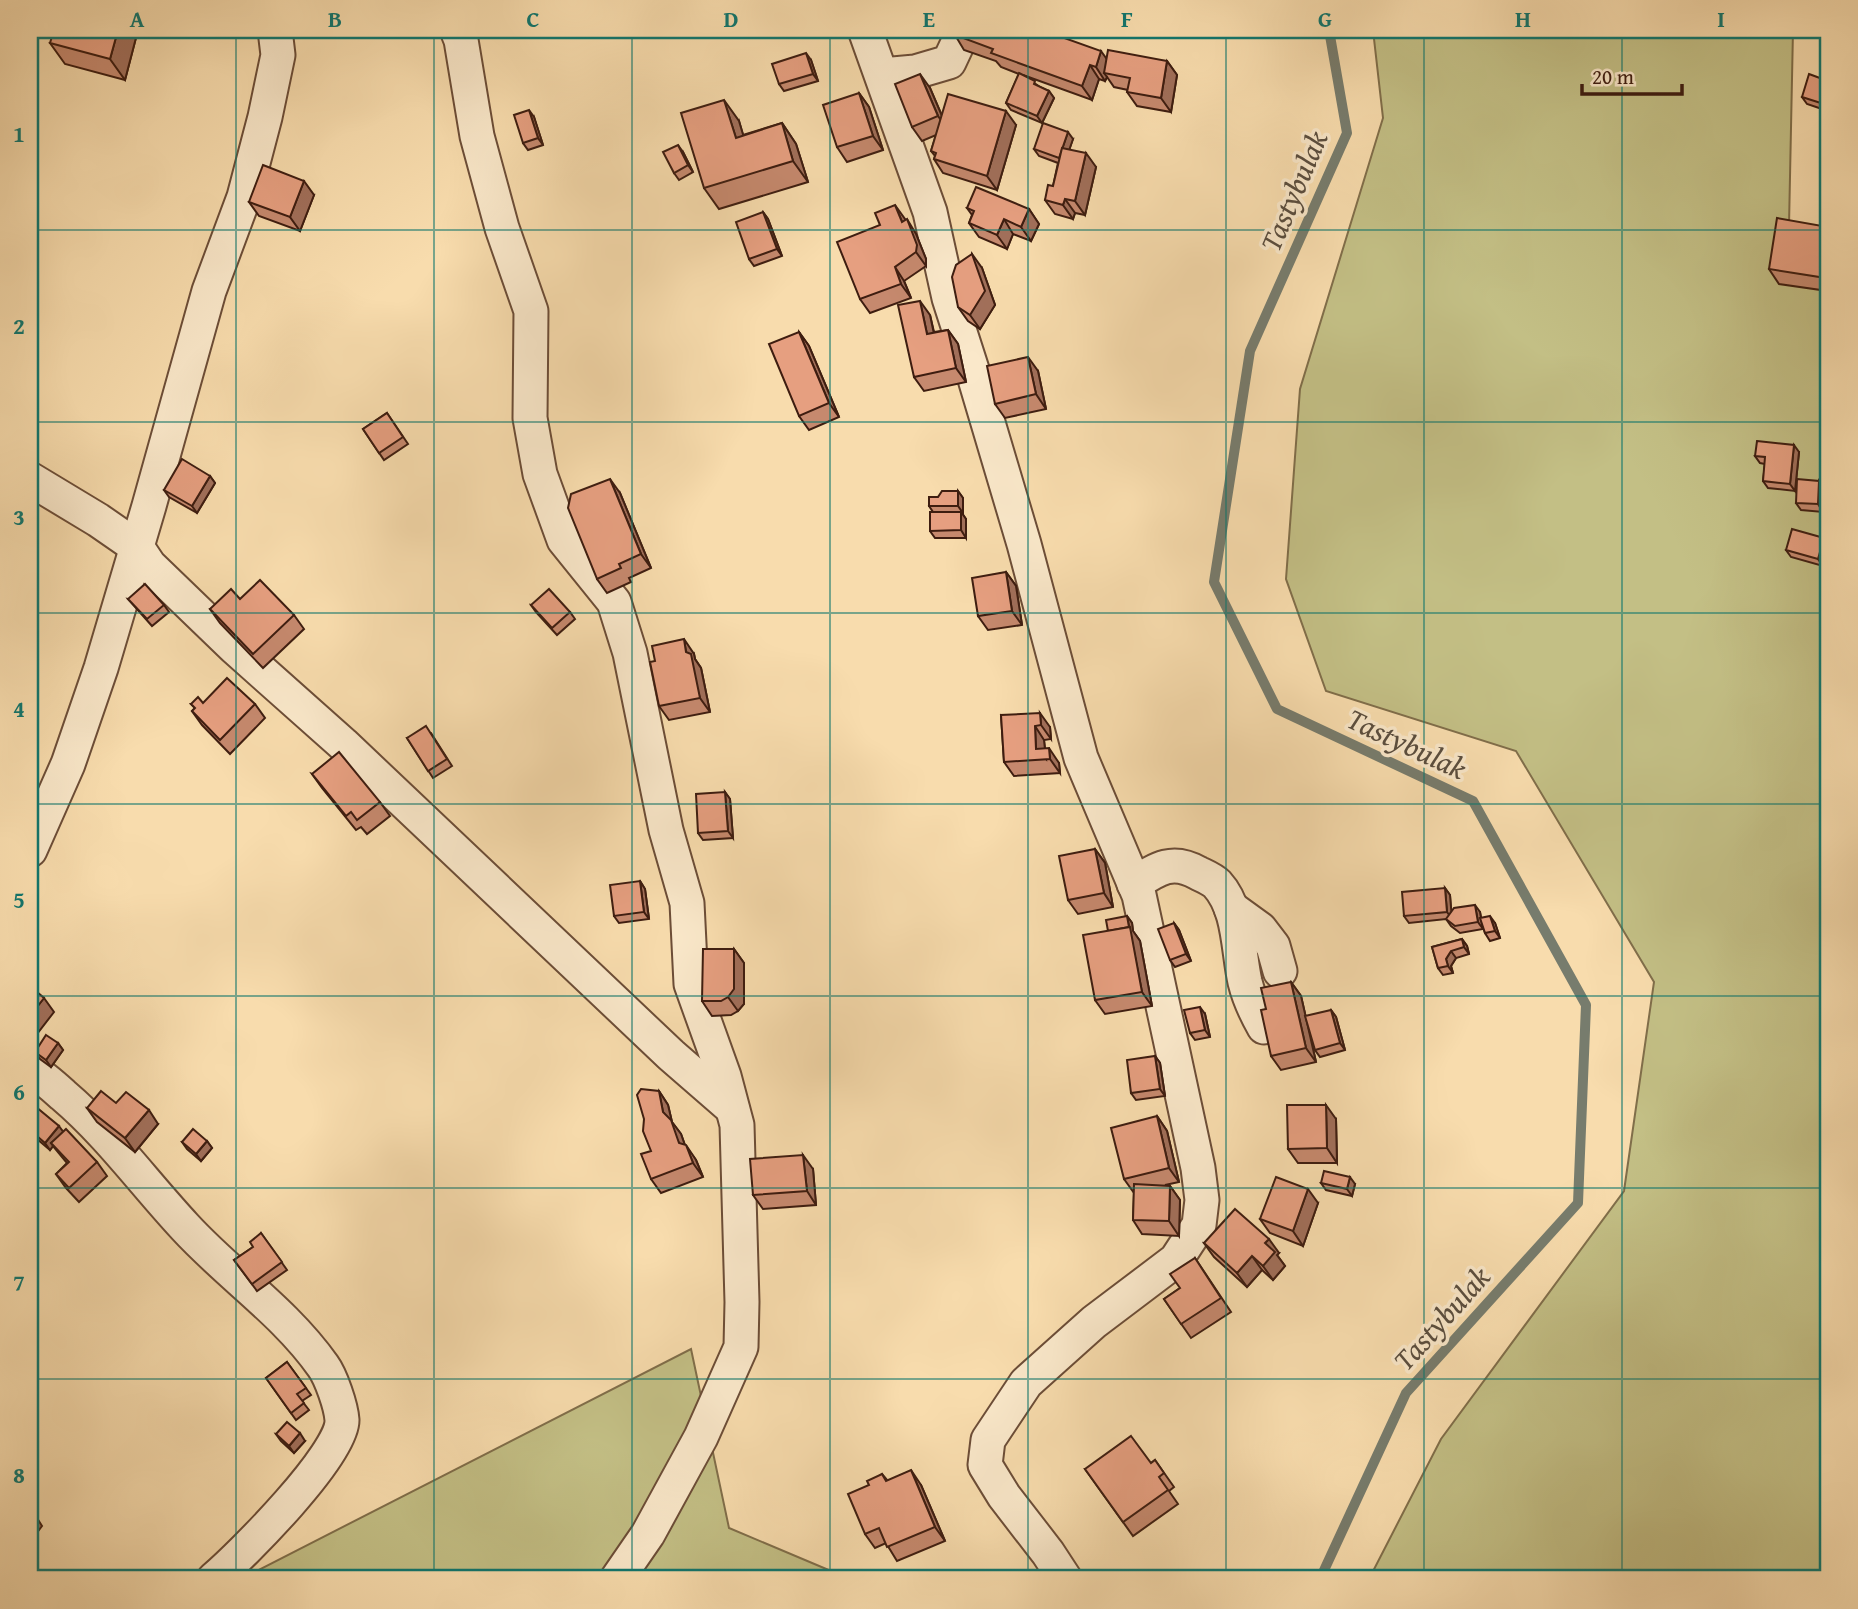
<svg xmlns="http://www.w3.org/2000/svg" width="1858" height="1609" font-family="'Gentium Book Plus',serif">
	<rect width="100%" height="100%" fill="#f8dcad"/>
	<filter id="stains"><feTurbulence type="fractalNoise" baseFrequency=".00286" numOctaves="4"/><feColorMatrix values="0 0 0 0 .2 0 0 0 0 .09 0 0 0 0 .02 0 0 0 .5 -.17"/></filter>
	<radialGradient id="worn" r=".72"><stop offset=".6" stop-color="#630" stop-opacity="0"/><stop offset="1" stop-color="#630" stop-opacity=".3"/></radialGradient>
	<g fill="#c3bf85" stroke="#806e4a" stroke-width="2">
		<polygon points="1373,30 1793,30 1789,226 1828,232 1828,1579 1369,1579 1441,1439 1624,1191 1654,982 1516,751 1326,691 1286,579 1300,389 1383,118"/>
		<polygon points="691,1349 729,1528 850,1579 241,1579"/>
	</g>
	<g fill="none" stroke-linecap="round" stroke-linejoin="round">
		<polyline stroke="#777c6d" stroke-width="10" points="1320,1579 1406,1393 1578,1203 1586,1005 1473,801 1277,709 1214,582 1250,351 1347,133 1329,30"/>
		<g stroke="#6c4d37" stroke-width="37">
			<g id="minor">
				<polyline points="457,30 461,40 477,136 502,228 531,311 530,418 540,474 564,540 614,602 630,653 666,830 687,903 691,984 724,1076 737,1125 742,1302 741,1347 701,1437 648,1534 617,1579"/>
				<polyline points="865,30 930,212 949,298 975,379 1024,544 1081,758 1139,895 1198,1168 1202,1200 1199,1225 1176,1260 1094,1322 1026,1383 988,1440 985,1465 1004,1496 1048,1553 1065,1579"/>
				<polyline points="882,75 915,72 949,62 964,30"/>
				<polyline points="30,479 98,520 137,547 149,565 234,647 343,744 671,1055 732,1108"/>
				<polyline points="30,850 68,764 101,668 149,506 209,291 244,197 265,117 278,55 275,30"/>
				<path d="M1134 884C1157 869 1172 858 1198 873 1204 876 1212 879 1217 884 1240 909 1238 951 1245 982 1249 998 1256 1013 1264 1027"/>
				<polyline points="1231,908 1260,929 1273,946 1280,971"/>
				<path d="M30 1069C42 1076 52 1085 63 1095 109 1134 144 1183 185 1227 229 1275 285 1312 323 1366 331 1377 341 1406 342 1420 343 1454 242 1555 214 1579"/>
			</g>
		</g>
		<use href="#minor" stroke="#fae8ca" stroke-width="33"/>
	</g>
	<g fill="#c6896e" stroke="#3e1d10" stroke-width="2">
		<polygon points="138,30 125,80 65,64 50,43"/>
		<polygon points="1048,30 1047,32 1107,59 1167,61 1177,75 1171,112 1137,106 1127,92 1128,90 1114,87 1107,77 1105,81 1099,79 1092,100 1023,75 1040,87 1049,91 1054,98 1042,123 1011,110 1006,103 1019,74 1001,67 996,61 964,50 955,35"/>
		<polygon points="811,60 818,81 784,91 779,84"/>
		<polygon points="1828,81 1828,111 1807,104 1802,97"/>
		<polygon points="930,88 942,116 1016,125 997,190 943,173 934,159 935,156 931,151 936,135 922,141 912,127"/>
		<polygon points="859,93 869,107 883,150 847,162 837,147"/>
		<polygon points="534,117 543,145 528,150 523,143"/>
		<polygon points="739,121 743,135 782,123 796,144 808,182 719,209 704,188"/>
		<polygon points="1073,139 1069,150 1096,167 1085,215 1075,213 1073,219 1055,214 1045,200 1053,186 1058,163 1039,156 1034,149"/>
		<polygon points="683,152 693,172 679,180 674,173"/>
		<polygon points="314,195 300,231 259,216 249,202"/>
		<polygon points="967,208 1029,209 1039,224 1031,241 1013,234 1007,249 979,237 969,223 972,215"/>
		<polygon points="763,212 768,219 782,256 754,266 749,259"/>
		<polygon points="905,220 916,234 926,259 926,266 904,281 911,298 870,313 860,299"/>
		<polygon points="1828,227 1828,291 1779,284 1769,269"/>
		<polygon points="982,268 995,305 980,329 968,321 958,307"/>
		<polygon points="930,315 934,332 948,330 958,344 966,382 924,391 914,377"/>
		<polygon points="799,332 809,346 839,417 809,430 799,416"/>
		<polygon points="1038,371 1046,409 1005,418 995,404"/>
		<polygon points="387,413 408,444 384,460 363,429"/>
		<polygon points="1799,452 1795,491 1768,488 1763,481 1765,464 1760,463 1755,456"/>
		<polygon points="210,476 215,483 197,513 169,497 164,490"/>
		<polygon points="1819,481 1824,488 1823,512 1801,510 1796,503"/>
		<polygon points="958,491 963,498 963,513 962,513 966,519 966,538 935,538 930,531 933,512 929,506 938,497"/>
		<polygon points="620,493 651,568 629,578 631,582 607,593 597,579"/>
		<polygon points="1824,538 1823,566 1791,557 1786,550"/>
		<polygon points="1006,572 1016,586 1022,625 988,630 978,616"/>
		<polygon points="128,599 164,605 169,612 152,626"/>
		<polygon points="240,599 294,615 304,629 263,668 220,623 210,609"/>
		<polygon points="531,605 570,612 575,619 557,635 536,612"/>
		<polygon points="694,654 695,659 701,668 710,712 669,720 659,706"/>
		<polygon points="203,703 255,704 265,718 230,754 202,725 192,711 195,708 191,704"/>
		<polygon points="1001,715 1050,727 1051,739 1044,740 1045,749 1059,763 1060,773 1014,776 1004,762"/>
		<polygon points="431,733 452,766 433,778 407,738"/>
		<polygon points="312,774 380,802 390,816 367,834 361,827 356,830 322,788"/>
		<polygon points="725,792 730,799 733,838 703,840 698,833"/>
		<polygon points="1095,849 1105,863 1113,907 1078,914 1068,900"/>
		<polygon points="640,881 645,889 649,919 619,923 614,916"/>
		<polygon points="1445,888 1450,895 1451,911 1480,912 1481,918 1495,923 1500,938 1490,941 1485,933 1482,921 1483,929 1460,933 1451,926 1446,919 1409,923 1404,916"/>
		<polygon points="1127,916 1132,923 1133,931 1140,941 1152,1006 1105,1014 1095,1000 1108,931"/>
		<polygon points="1174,923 1179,930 1191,961 1175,967 1170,960"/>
		<polygon points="1462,939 1467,946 1469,954 1456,958 1451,966 1453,973 1443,975 1438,968 1432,947"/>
		<polygon points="734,949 744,963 744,1004 738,1011 731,1015 712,1016 702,1001"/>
		<polygon points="1291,982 1301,996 1316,1062 1281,1070 1271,1056"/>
		<polygon points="1331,1010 1336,1017 1345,1050 1320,1057 1315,1050"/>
		<polygon points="1205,1014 1210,1037 1195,1040 1190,1033"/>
		<polygon points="58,1043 63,1050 51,1067 40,1059 35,1052"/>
		<polygon points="1155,1056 1160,1063 1165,1096 1136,1100 1131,1093"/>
		<polygon points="659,1091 668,1105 672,1122 681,1134 685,1145 696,1160 703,1177 661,1193 651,1179 651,1151"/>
		<polygon points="30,1102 97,1162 107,1176 79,1202 66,1188 56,1174 67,1163 53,1146 50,1150 30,1133"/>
		<polygon points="87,1108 158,1124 135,1152 97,1122"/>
		<polygon points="1157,1116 1167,1131 1179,1182 1165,1185 1170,1186 1180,1200 1179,1236 1142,1234 1133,1220 1134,1193 1124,1179"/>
		<polygon points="1336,1119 1337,1163 1298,1163 1288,1149"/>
		<polygon points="207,1141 212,1148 201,1161 187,1149 182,1142"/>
		<polygon points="813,1169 816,1205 763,1209 753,1195"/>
		<polygon points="1321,1183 1355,1184 1352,1196 1326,1190"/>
		<polygon points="1318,1203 1303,1246 1270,1233 1260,1219"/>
		<polygon points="261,1233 287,1270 257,1291 234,1260 253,1247"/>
		<polygon points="1204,1243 1279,1253 1277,1255 1285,1266 1273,1280 1262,1270 1247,1287 1214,1257"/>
		<polygon points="1195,1258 1231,1312 1191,1338 1164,1299 1180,1288"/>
		<polygon points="287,1362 311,1395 302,1401 309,1410 296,1420 266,1378"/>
		<polygon points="276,1434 305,1441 294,1453 281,1441"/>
		<polygon points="1155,1460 1174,1487 1169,1491 1178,1504 1133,1536 1085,1469 1151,1463"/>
		<polygon points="882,1474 887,1480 921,1485 945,1541 897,1561 886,1543 875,1548 865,1534 869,1485"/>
	</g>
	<g fill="#a16f5a" stroke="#3e1d10" stroke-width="2">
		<polygon points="118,30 138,30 125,80 110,59"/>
		<polygon points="1101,51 1111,65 1104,73 1107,77 1105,81 1096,67"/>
		<polygon points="806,53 811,60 818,81 813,74"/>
		<polygon points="1167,61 1177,75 1171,112 1161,98"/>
		<polygon points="1090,65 1099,79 1092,100 1082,86"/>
		<polygon points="920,74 930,88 948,130 938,116"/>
		<polygon points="1049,91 1054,98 1042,123 1037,116"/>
		<polygon points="859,93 869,107 883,150 873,136"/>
		<polygon points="724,100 739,121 750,158 736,138"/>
		<polygon points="529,110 534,117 543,145 538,138"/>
		<polygon points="1006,111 1016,125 997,190 987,176"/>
		<polygon points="782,123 796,144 808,182 793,161"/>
		<polygon points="1068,132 1073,139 1064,165 1059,158"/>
		<polygon points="678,145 683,152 693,172 688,165"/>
		<polygon points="1086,153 1096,167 1085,215 1075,201"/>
		<polygon points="304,181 314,195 300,231 290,217"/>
		<polygon points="1065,199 1075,213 1073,219 1063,205"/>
		<polygon points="895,205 905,219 912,236 902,222"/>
		<polygon points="1029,209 1039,224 1031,241 1021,227"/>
		<polygon points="763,212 768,219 782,256 777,249"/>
		<polygon points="907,219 916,234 926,259 926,266 916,252"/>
		<polygon points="1004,219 1013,234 1007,249 997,235"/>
		<polygon points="972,254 982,268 995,305 980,329 970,315"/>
		<polygon points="895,267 904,281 911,298 901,284"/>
		<polygon points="920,301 930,315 937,348 927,334"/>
		<polygon points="948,330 958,344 966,382 956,368"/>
		<polygon points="799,332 809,346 839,417 829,403"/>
		<polygon points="1028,357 1038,371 1046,409 1036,394"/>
		<polygon points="1794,445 1799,452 1795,491 1790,484"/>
		<polygon points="210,476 215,483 197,513 192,506"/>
		<polygon points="610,479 620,493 651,568 641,554"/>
		<polygon points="1819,481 1824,488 1823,512 1818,504"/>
		<polygon points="958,491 963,498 963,513 958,506"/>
		<polygon points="961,512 966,519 966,538 961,530"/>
		<polygon points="1824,538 1828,544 1828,548 1823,566 1818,559"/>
		<polygon points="1006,572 1016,586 1022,625 1012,611"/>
		<polygon points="684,639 694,654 695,659 701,668 710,712 700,698 686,652"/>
		<polygon points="1040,713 1050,727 1051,739 1041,725"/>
		<polygon points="1035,726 1044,740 1046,759 1036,749"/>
		<polygon points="1049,748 1059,763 1060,773 1050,759"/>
		<polygon points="725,792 730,799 733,838 728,831"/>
		<polygon points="1095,849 1105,863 1113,907 1104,893"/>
		<polygon points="640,881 645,889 649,919 644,912"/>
		<polygon points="1445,888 1450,895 1452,919 1447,912"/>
		<polygon points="1475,905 1480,912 1483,929 1478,922"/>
		<polygon points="1127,916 1132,923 1133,931 1140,941 1152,1006 1142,992"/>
		<polygon points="1490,916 1495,923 1500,938 1495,931"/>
		<polygon points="1174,923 1179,930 1191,961 1186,954"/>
		<polygon points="1462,939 1467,946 1469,954 1464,947"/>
		<polygon points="734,949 744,963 744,1004 738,1011 728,997"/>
		<polygon points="1451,951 1456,958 1451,966 1453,973 1448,966 1446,959"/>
		<polygon points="1291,982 1301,996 1316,1062 1306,1048"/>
		<polygon points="44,998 54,1012 30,1043 30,1016"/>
		<polygon points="1200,1007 1205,1014 1210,1037 1205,1030"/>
		<polygon points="1331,1010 1336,1017 1345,1050 1340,1043"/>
		<polygon points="58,1043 63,1050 51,1067 46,1060"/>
		<polygon points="1155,1056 1160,1063 1165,1096 1160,1089"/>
		<polygon points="659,1091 668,1105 672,1122 681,1134 689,1157 679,1143 663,1112"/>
		<polygon points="1326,1105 1336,1119 1337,1163 1327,1148"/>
		<polygon points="149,1110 158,1124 135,1152 125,1138"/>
		<polygon points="1157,1116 1167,1131 1179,1182 1169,1168"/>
		<polygon points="59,1126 64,1133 51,1143 53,1146 50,1150 45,1143"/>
		<polygon points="207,1141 212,1148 201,1161 196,1154"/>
		<polygon points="686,1145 696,1160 703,1177 693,1163"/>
		<polygon points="803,1155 813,1169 816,1205 807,1191"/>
		<polygon points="1350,1177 1355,1184 1352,1196 1347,1189"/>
		<polygon points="1170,1186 1180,1200 1179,1236 1169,1221"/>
		<polygon points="1308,1189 1318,1203 1303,1246 1293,1231"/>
		<polygon points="1269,1239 1279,1253 1277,1255 1285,1266 1273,1280 1263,1266 1265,1243"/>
		<polygon points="1252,1256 1262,1270 1247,1287 1237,1273"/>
		<polygon points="300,1433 305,1441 294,1453 289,1446"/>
		<polygon points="911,1470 921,1485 945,1541 935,1527"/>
		<polygon points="37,1518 42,1526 30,1542 30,1528"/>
	</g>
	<g fill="#e69f80" stroke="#3e1d10" stroke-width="2">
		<polygon points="54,30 118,30 110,59 50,43"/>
		<polygon points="957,30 1042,30 1101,51 1096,67 1090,65 1082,86 991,53 993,49 955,35"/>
		<polygon points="1108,50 1167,61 1161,98 1127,92 1130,78 1104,73"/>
		<polygon points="806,53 813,74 779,84 772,64"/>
		<polygon points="1019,73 1035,81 1034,84 1049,91 1037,116 1006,103"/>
		<polygon points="920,74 938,116 912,127 895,84"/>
		<polygon points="1809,74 1828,81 1828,101 1827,105 1802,97"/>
		<polygon points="859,93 873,136 837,147 823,105"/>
		<polygon points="948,94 1006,111 987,176 934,159 936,153 931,151"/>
		<polygon points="724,100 736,138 782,123 793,161 704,188 681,113"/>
		<polygon points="529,110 538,138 523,143 514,115"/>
		<polygon points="1043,123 1068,132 1059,158 1034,149"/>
		<polygon points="678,145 688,165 674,173 663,152"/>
		<polygon points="1062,148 1086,153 1075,201 1065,199 1063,205 1045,200 1048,185 1053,186"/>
		<polygon points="263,165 304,181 290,217 249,202"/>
		<polygon points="976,187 1029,209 1021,227 1004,219 997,235 969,223 974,211 967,208"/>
		<polygon points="895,205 902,222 907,219 917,245 916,252 895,267 901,284 860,299 837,242 880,225 875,213"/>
		<polygon points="763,212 777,249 749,259 736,222"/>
		<polygon points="1777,218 1828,227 1828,265 1826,278 1769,269"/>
		<polygon points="972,254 985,291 970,315 958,307 952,277 956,265"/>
		<polygon points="920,301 927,334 948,330 956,368 914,377 898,305"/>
		<polygon points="799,332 829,403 799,416 769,344"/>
		<polygon points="1028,357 1036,394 995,404 987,366"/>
		<polygon points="387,413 403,437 379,453 363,429"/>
		<polygon points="1757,441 1794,445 1790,484 1763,481 1765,457 1755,456"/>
		<polygon points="182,459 210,476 192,506 164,490"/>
		<polygon points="610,479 641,554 619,564 621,568 597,579 568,508 571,494"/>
		<polygon points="1797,479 1819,481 1818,504 1796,503"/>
		<polygon points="942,491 958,491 958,506 929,506 929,497 938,497"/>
		<polygon points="930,512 961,512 961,530 930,531"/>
		<polygon points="1792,529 1824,538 1818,559 1786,550"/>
		<polygon points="1006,572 1012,611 978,616 972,578"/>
		<polygon points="260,580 294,615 253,654 210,609 231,589 240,599"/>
		<polygon points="145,584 164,605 147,619 128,599"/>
		<polygon points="549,589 570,612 552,628 531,605"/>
		<polygon points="684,639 686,652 691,654 700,698 659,706 650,662 655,661 652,646"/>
		<polygon points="227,678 255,704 220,740 192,711 195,708 191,704 198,697 203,703"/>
		<polygon points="1040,713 1041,725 1035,726 1036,749 1049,748 1050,759 1004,762 1001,715"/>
		<polygon points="426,726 447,759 428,771 407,738"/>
		<polygon points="339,752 380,802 357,820 351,812 346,816 312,774"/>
		<polygon points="725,792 728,831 698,833 696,794"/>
		<polygon points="1095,849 1104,893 1068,900 1059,856"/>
		<polygon points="640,881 644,912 614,916 610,885"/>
		<polygon points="1445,888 1447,912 1404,916 1402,892"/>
		<polygon points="1475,905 1478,922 1455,926 1446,919 1454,908"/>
		<polygon points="1127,916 1129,927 1108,931 1106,920"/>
		<polygon points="1490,916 1495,931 1485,933 1480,918"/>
		<polygon points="1174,923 1186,954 1170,960 1158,929"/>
		<polygon points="1130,927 1142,992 1095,1000 1083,935"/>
		<polygon points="1462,939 1464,947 1451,951 1446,959 1448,966 1438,968 1432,947"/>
		<polygon points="703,949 734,949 734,989 728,997 721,1001 702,1001"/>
		<polygon points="1291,982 1306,1048 1271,1056 1261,1010 1266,1009 1261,988"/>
		<polygon points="30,986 44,998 30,1016"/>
		<polygon points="1200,1007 1205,1030 1190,1033 1184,1010"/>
		<polygon points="1331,1010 1340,1043 1315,1050 1305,1016"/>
		<polygon points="46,1035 58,1043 46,1060 35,1052"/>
		<polygon points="1155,1056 1160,1089 1131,1093 1127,1060"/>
		<polygon points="641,1089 659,1091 663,1112 671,1120 679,1143 686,1145 693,1163 651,1179 641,1154 651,1151 643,1131 644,1119 637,1095"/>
		<polygon points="101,1091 116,1103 126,1092 149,1110 125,1138 87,1108"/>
		<polygon points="30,1102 59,1126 45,1143 30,1130"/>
		<polygon points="1287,1105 1326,1105 1327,1148 1288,1149"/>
		<polygon points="1157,1116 1169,1168 1124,1179 1111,1128"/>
		<polygon points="66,1129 97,1162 69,1188 56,1174 69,1162 51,1143"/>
		<polygon points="193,1129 207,1141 196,1154 182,1142"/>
		<polygon points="803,1155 807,1191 753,1195 750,1159"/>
		<polygon points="1324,1171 1350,1177 1347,1189 1321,1183"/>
		<polygon points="1276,1177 1308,1189 1293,1231 1260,1219"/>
		<polygon points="1134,1184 1170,1186 1169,1221 1133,1220"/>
		<polygon points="1235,1209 1269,1239 1265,1243 1275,1252 1263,1266 1252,1256 1237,1273 1204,1243"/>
		<polygon points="261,1233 282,1262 252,1284 234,1260 253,1247 250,1242"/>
		<polygon points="1195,1258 1221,1298 1181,1324 1164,1299 1180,1288 1170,1274"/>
		<polygon points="287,1362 306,1388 297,1394 304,1403 291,1413 266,1378"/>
		<polygon points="287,1422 300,1433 289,1446 276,1434"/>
		<polygon points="1131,1436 1151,1463 1155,1460 1164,1473 1159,1477 1168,1490 1123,1522 1085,1469"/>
		<polygon points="911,1470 935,1527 887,1547 879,1528 865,1534 848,1494 869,1485 867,1481 882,1474 886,1481"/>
		<polygon points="30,1513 37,1518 30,1528"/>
	</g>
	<path fill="none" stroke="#0f766e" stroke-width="2" stroke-opacity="0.55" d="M236 30V1579M434 30V1579M632 30V1579M830 30V1579M1028 30V1579M1226 30V1579M1424 30V1579M1622 30V1579M30 230H1828M30 422H1828M30 613H1828M30 804H1828M30 996H1828M30 1188H1828M30 1379H1828"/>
	<g text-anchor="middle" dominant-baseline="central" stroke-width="7" stroke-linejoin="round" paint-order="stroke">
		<g font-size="30" font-style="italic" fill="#5a4d3e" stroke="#fae8ca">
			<text transform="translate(1293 191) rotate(-67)">Tastybulak</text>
			<text transform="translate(1407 743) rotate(25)">Tastybulak</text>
			<text transform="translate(1441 1318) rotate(-48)">Tastybulak</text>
		</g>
	</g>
	<rect width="1858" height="1609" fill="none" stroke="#f8dcad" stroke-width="77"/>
	<path d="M1582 84v10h100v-10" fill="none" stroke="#3e1d10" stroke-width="3.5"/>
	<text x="1592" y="84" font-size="21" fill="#3e1d10" stroke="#fae8ca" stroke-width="5" paint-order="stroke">20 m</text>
	<rect x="38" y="38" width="1782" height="1532" fill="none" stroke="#0f766e" stroke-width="2.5"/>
	<g font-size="23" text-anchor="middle" font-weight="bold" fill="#0f766e">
		<text x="137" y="27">A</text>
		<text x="335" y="27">B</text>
		<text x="533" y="27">C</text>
		<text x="731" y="27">D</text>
		<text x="929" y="27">E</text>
		<text x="1127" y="27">F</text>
		<text x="1325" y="27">G</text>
		<text x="1523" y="27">H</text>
		<text x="1721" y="27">I</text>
		<text x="19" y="142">1</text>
		<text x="19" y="334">2</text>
		<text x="19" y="525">3</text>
		<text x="19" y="717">4</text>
		<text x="19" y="908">5</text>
		<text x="19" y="1100">6</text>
		<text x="19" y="1291">7</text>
		<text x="19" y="1483">8</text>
	</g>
	<rect width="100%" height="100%" filter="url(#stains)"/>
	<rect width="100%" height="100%" fill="url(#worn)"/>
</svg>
